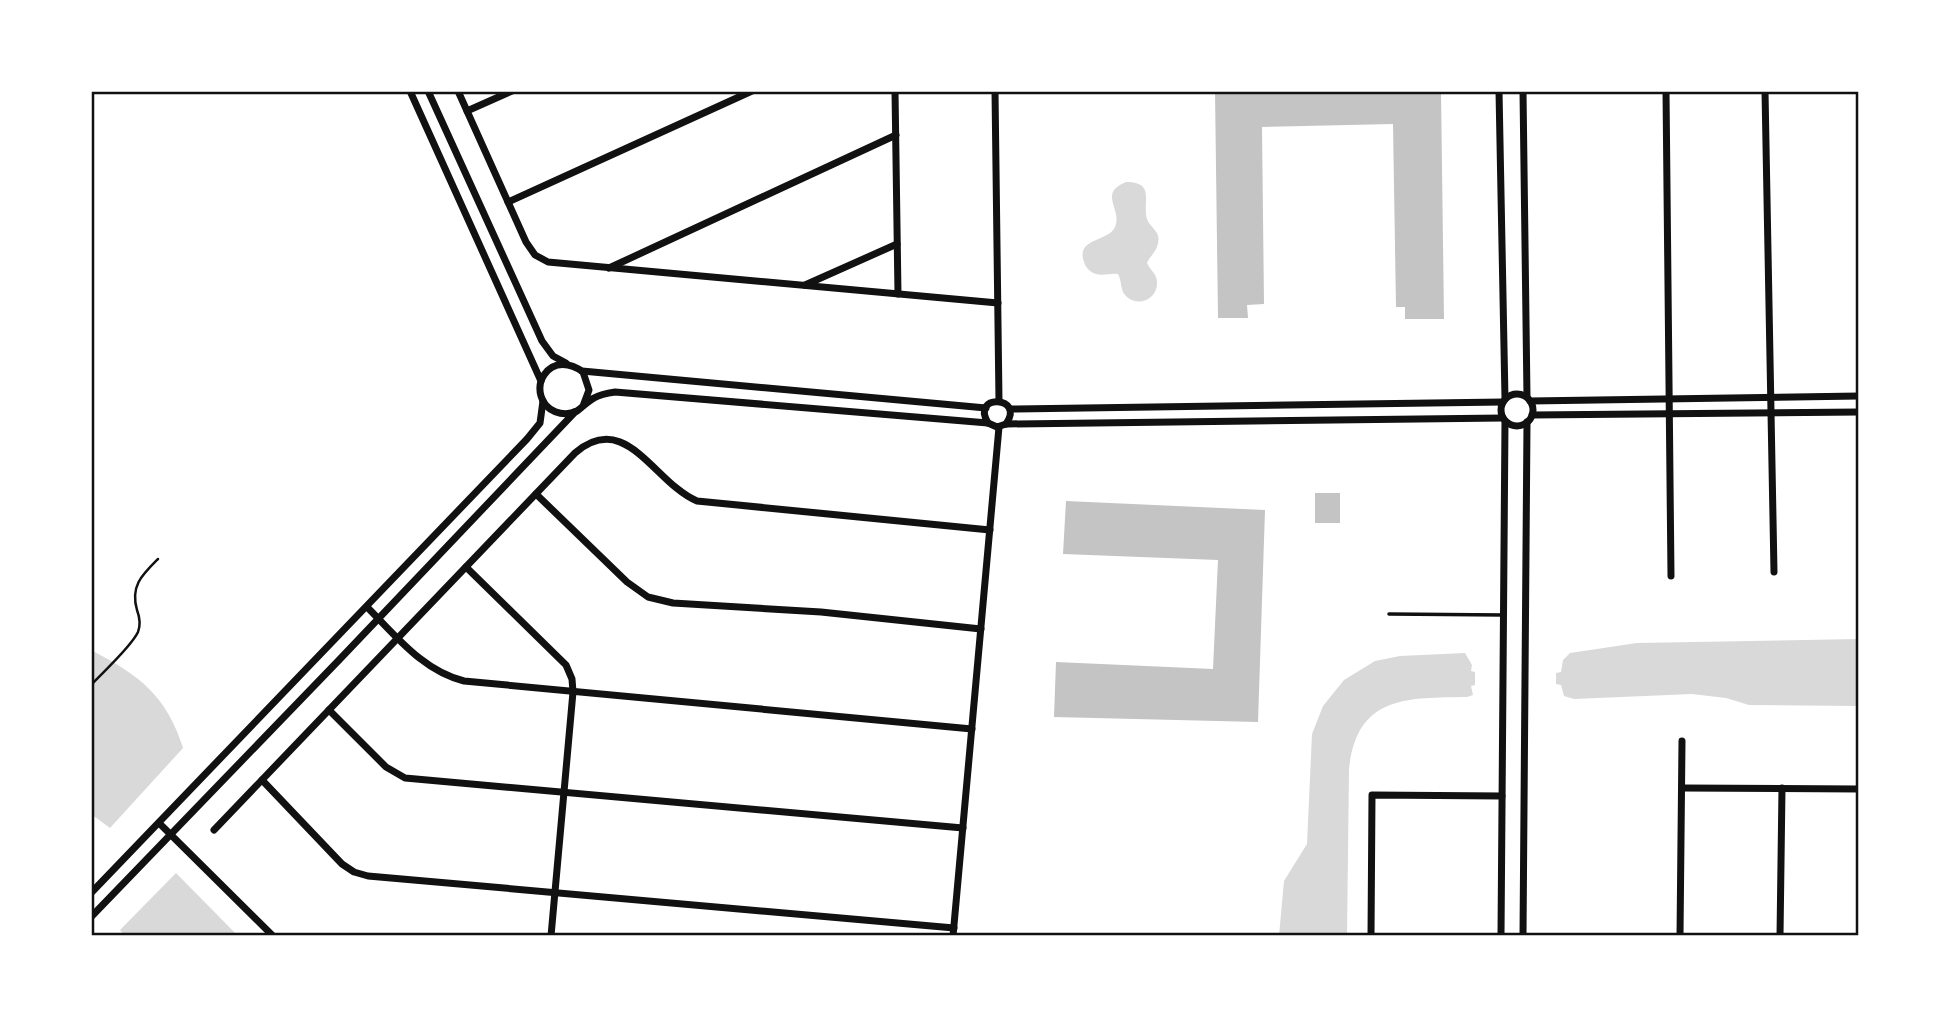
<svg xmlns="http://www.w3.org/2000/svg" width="1950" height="1027" font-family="Montserrat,sans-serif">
	<rect width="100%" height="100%" fill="#fff"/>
	<g fill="#d9d9d9">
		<path d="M1126 182C1156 182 1142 202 1147 219 1150 228 1161 231 1158 243 1157 251 1150 256 1147 263 1150 270 1157 274 1157 282 1158 300 1136 308 1125 295 1120 289 1122 281 1118 274 1110 273 1103 276 1096 274 1090 272 1086 268 1084 262 1075 236 1112 243 1116 224 1120 207 1099 193 1126 182Z"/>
		<polygon points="1859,639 1859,706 1749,705 1726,698 1692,694 1574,699 1564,696 1561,685 1556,684 1556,673 1561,672 1563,660 1570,653 1637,643"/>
		<path d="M91 650C139 675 166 695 183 748L110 828 91 814Z"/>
		<path d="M1465 653 1472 665 1471 671 1475 672V685L1471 686 1473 695 1467 697C1407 698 1357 695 1349 769L1347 936H1279L1284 881 1307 844 1312 734 1323 706 1344 680 1375 661 1400 656Z"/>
		<polygon points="176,873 238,936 125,936 120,930"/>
	</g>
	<g fill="#c4c4c4">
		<polygon points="1215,91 1441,91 1444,319 1405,319 1405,307 1396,307 1393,124 1262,127 1264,304 1247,305 1248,318 1218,318"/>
		<rect x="1315" y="493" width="25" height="30"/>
		<polygon points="1066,501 1265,510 1258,722 1054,717 1056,662 1213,669 1218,560 1063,554"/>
	</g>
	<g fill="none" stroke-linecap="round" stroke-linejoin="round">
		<path stroke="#111" stroke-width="2.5" d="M91 685C103 672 131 647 138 632 141 624 140 618 137 610 130 586 142 575 158 559"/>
		<polyline stroke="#111" stroke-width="3.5" points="1389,614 1503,615"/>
		<g stroke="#111" stroke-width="7">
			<polyline points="410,91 541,381"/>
			<polyline points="428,91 542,341 553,356 566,363"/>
			<polyline points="458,91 526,242 535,255 548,262 998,303"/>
			<polyline points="895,91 898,294"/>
			<polyline points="995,91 999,401"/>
			<polyline points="1499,91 1505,399"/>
			<polyline points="1523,91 1527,397"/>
			<polyline points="1666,91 1671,576"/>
			<polyline points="1765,91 1774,572"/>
			<polyline points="467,111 512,91"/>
			<polyline points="508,202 752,91"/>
			<polyline points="609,268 896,135"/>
			<polyline points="805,285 897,244"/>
			<polyline points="582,371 986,408"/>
			<circle cx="1517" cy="410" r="16"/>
			<polyline points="1530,401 1859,396"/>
			<path d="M583 406 589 390 583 372C571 363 554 360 544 375 540 381 539 389 541 396 545 411 563 418 577 411 583 407 588 401 594 398 601 394 608 393 615 392L988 423 997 427 1006 424 1503 418"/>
			<polyline points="1010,409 1503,402"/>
			<polyline points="1532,415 1859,412"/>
			<path d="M988 423C970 393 1026 396 1006 424"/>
			<polyline points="536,494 627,582 648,597 673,603 821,612 981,629"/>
			<polyline points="466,567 566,665 572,679 573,692 551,936"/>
			<path d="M367 607C396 636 423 671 464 681L972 729"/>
			<polyline points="329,710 386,767 405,778 963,828"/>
			<polyline points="262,780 342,864 354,872 368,876 954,928"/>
			<polyline points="1682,788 1859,789"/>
			<polyline points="159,823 273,936"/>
			<path d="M214 830 575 453C626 409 654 483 697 501L990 530"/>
			<polyline points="91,893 527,439 540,423 543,401"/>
			<polyline points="91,917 340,659 575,412"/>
			<polyline points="953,936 999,427"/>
			<polyline points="1371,936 1372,795 1502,796"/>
			<polyline points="1501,936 1505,421"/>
			<polyline points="1523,936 1527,422"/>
			<polyline points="1680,936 1682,741"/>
			<polyline points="1780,936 1782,788"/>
		</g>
	</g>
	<rect width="1950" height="1027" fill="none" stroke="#ffffff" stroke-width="186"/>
	<rect x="93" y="93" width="1764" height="841" fill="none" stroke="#111" stroke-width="2.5"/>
</svg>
